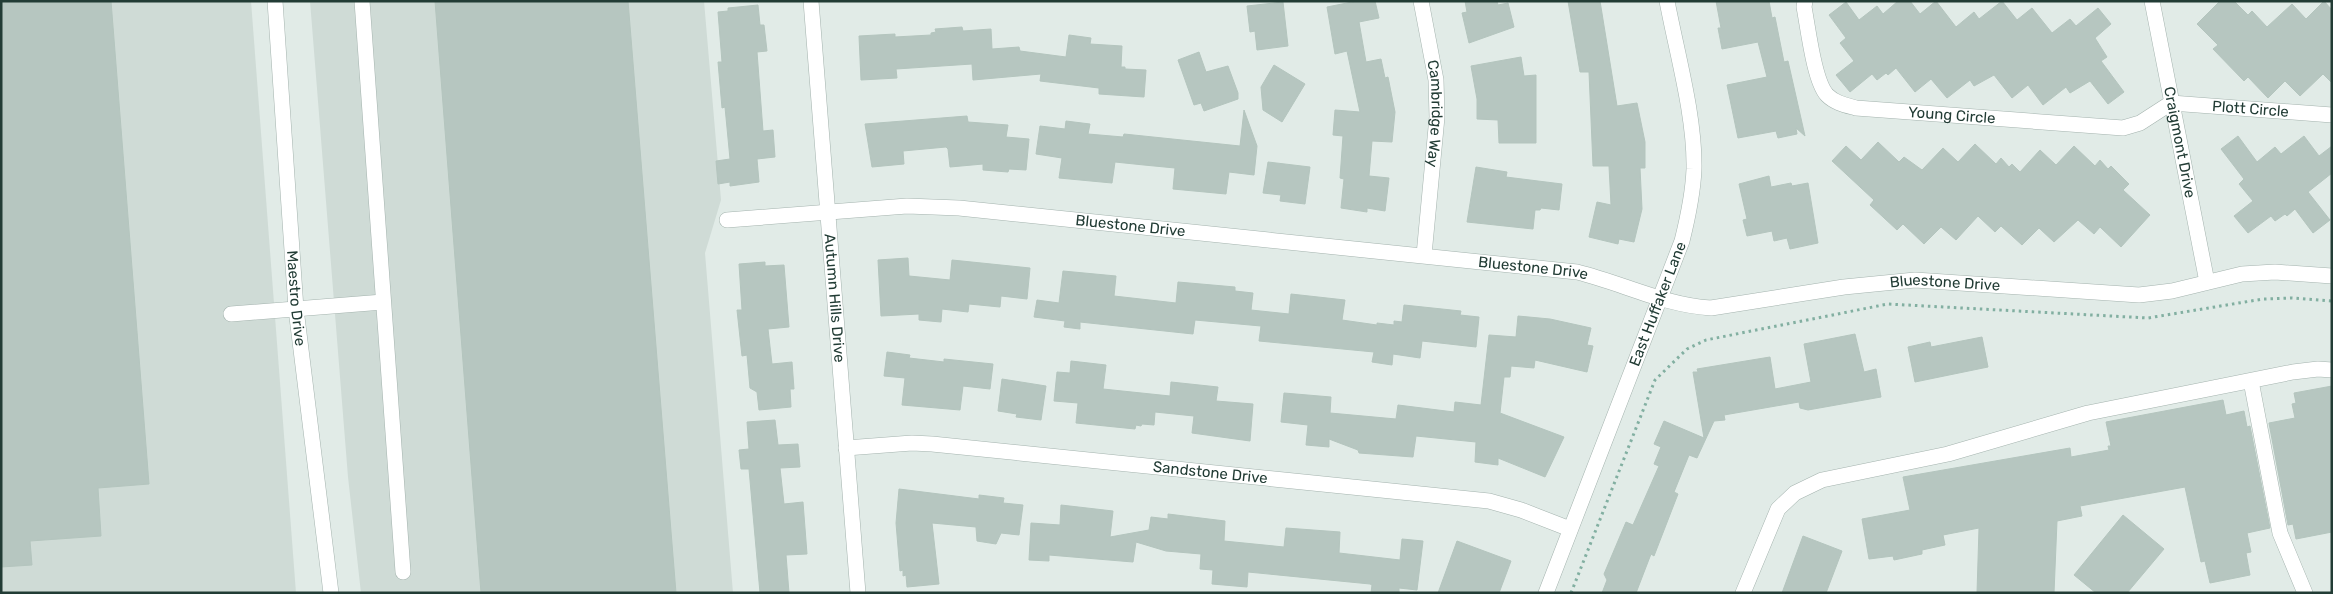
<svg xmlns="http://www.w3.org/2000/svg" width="2333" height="594" font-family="Rubik,sans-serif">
	<rect width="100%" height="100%" fill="#e1ebe7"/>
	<g fill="#cfdbd6">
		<polygon points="1,1 251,1 296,593 1,593"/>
		<polygon points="310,1 704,1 721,200 705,253 733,593 361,593 348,477"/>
	</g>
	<g fill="#b6c6c0" stroke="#b4c5be">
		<polygon points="1,1 111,1 149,484 98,488 101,536 30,541 32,565 1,567"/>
		<polygon points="435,1 628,1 676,593 481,593"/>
		<polygon points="1357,1 1375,1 1379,18 1359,22 1366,62 1381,59 1385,78 1388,77 1395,112 1392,142 1372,141 1369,176 1389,178 1385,211 1367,208 1367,212 1341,208 1344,179 1340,178 1343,136 1333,135 1335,110 1360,112 1347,51 1335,54 1327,7"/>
		<polygon points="1465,1 1497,1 1498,5 1508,3 1514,27 1469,43 1462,13 1467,12"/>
		<polygon points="1568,1 1600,1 1617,106 1637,103 1645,142 1645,168 1640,168 1642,209 1634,242 1619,239 1618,244 1589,237 1597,202 1611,205 1609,166 1593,166 1589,72 1580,72"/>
		<polygon points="1716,1 1769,1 1772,18 1775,17 1784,62 1788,61 1805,136 1796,128 1797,134 1778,138 1776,131 1738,138 1727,85 1767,77 1758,42 1722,49 1718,28 1721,28"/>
		<polygon points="1898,1 1910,1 1920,14 1936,1 1956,27 1974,12 1979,19 2002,1 2017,20 2032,8 2052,33 2070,19 2076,26 2098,8 2111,24 2095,38 2107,57 2101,61 2124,92 2108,104 2090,81 2070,93 2066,87 2043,105 2028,85 2012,98 1994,75 1974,86 1970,80 1947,98 1931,79 1915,92 1896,68 1888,75 1886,73 1877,80 1872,74 1850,92 1836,75 1854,61 1840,43 1846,38 1829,15 1846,2 1859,20 1877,6 1883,14"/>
		<polygon points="2220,1 2234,1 2248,15 2252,11 2267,27 2292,4 2306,19 2324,1 2332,10 2332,83 2323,74 2300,96 2285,81 2268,98 2248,77 2244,81 2213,49 2218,45 2197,24"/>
		<polygon points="1283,2 1288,46 1257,50 1255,31 1250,32 1247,6"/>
		<polygon points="758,5 760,25 764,25 767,51 757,52 763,131 773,130 775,157 757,159 759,182 730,186 730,182 718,184 716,161 730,159 725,107 722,108 718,62 722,62 718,12 728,11 728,8"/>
		<polygon points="962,27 963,31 991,29 992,49 1019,47 1020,51 1066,57 1069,35 1091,38 1090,44 1122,46 1121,67 1125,67 1125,69 1146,70 1144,97 1099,94 1099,88 1040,81 1041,74 973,80 972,64 896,69 897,78 861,80 859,36 895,34 895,37 931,35 931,33 936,32 935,29"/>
		<polygon points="1199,52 1206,72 1228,66 1238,93 1238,99 1204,111 1201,103 1194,105 1178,60"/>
		<polygon points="1521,57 1524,76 1536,75 1536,143 1499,143 1498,120 1477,119 1477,99 1471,66"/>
		<polygon points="1274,65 1305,84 1282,122 1263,110 1261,87"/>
		<polygon points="1244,110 1257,146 1254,175 1229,172 1226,194 1173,189 1175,168 1144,165 1115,162 1112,183 1059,178 1062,158 1036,154 1040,126 1065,129 1066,121 1090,124 1088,134 1123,137 1124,134 1240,146"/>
		<polygon points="967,116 968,122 1008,125 1006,137 1029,139 1026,170 1009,169 1008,172 983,170 983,164 950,167 948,149 946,147 903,151 904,164 872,167 865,124"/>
		<polygon points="2238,136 2257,162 2275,147 2281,154 2304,136 2319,156 2332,146 2332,173 2308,192 2330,220 2313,233 2295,209 2287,216 2285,214 2275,221 2271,216 2248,233 2234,216 2253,201 2239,184 2244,179 2221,149"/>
		<polygon points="1878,142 1899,162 1904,157 1922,170 1943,148 1958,162 1975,144 1996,164 2001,158 2009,167 2012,164 2020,172 2040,150 2056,165 2074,146 2095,166 2100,160 2108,169 2111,166 2129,184 2123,190 2150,215 2121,247 2100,227 2094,234 2078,220 2054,242 2039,228 2022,245 2001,226 1995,232 1978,216 1956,240 1941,227 1924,244 1903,224 1897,230 1870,205 1874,200 1832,161 1846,146 1861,160"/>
		<polygon points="1268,162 1310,167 1305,204 1280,201 1281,195 1263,193"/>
		<polygon points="1476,167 1507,172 1506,177 1562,184 1559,210 1541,208 1540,210 1535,210 1533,229 1467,222"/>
		<polygon points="1769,176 1771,187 1791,183 1792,186 1808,183 1818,243 1790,249 1787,238 1774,241 1772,231 1747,236 1743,220 1747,219 1739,184"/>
		<polygon points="908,258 909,276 950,280 952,260 1030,268 1027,299 1001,296 1000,307 969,304 968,312 942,309 941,322 919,320 919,314 881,316 878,260"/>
		<polygon points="765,262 765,266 784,265 789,327 768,329 772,364 792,362 794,389 790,389 791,407 759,410 757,392 750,388 747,355 742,356 737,310 742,310 739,264"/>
		<polygon points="1063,271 1116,276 1114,296 1176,303 1178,282 1235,287 1235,291 1253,293 1251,310 1289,314 1291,294 1345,300 1342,320 1377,325 1377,323 1394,325 1394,321 1402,322 1404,305 1461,311 1460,315 1479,317 1476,347 1422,341 1420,358 1393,354 1392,365 1372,362 1374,352 1259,341 1261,326 1195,320 1193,334 1080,322 1080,329 1064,327 1065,321 1034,317 1037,300 1059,303"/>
		<polygon points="1518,316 1550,319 1591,328 1587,345 1593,346 1587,372 1535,360 1534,368 1511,366 1510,377 1504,377 1500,413 1564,437 1545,477 1498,458 1498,465 1475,462 1476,442 1416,436 1413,457 1359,453 1358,450 1329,439 1329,447 1306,445 1308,425 1281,422 1284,393 1331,397 1330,413 1396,419 1398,405 1454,412 1455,402 1481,405 1489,335 1516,337"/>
		<polygon points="1855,334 1864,372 1876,369 1881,397 1808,410 1800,408 1799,402 1724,415 1725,420 1714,421 1697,458 1689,455 1674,492 1678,494 1654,556 1651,554 1636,593 1602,593 1607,580 1604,574 1626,522 1633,525 1659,466 1654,464 1661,447 1654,444 1664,421 1704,438 1693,372 1698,372 1697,369 1770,357 1775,389 1811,382 1804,344"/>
		<polygon points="1982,337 1988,367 1915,382 1908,347 1930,342 1931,347"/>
		<polygon points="887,352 910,355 909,358 944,362 944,359 993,364 990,389 963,386 960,410 902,405 905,378 884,376"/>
		<polygon points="1071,361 1106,365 1103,389 1170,396 1171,382 1218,387 1216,401 1253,404 1250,441 1192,433 1194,416 1155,412 1154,425 1142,424 1141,426 1136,425 1135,429 1076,423 1078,403 1054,401 1057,372 1070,373"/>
		<polygon points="1002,379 1046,386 1041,420 1016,417 1017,414 998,411"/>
		<polygon points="2332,386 2332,532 2296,539 2293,524 2288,525 2269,423 2295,418 2292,404 2296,403 2294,393"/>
		<polygon points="2223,400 2226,415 2244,411 2247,427 2250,426 2270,528 2247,533 2251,552 2246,553 2250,575 2210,583 2205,561 2201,562 2185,487 2080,506 2082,516 2057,521 2054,593 1977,593 1979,528 1943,535 1945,545 1922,550 1922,554 1894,560 1893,556 1869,559 1862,519 1910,510 1903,477 2070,448 2071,457 2109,450 2108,446 2111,446 2106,422"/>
		<polygon points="775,420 778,445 798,444 800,467 780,468 784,504 803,502 807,554 786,555 789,593 760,593 749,469 741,469 739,450 749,449 747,422"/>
		<polygon points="899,489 979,499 979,495 1004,498 1003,503 1023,505 1019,535 1001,533 996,544 977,541 976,527 932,523 939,584 907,587 906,575 903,576 903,570 900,571 896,523"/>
		<polygon points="1061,505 1113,511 1110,537 1149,530 1151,517 1168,519 1168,514 1225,521 1224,541 1284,547 1286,528 1340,532 1339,553 1400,560 1402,539 1423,541 1417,590 1399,588 1399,593 1371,593 1372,585 1370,584 1248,572 1247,587 1212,584 1213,570 1200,569 1201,554 1166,551 1136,542 1133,562 1049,555 1049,561 1029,560 1031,523 1060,525"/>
		<polygon points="2123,515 2164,549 2127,593 2096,593 2074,575"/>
		<polygon points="1803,536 1842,551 1826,593 1782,593"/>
		<polygon points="1457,541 1511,561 1499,593 1438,593"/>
	</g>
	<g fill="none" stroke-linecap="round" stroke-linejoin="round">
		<g stroke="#a4b3ae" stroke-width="16">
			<g id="minor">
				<path id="s1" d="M275 1 296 309 331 593"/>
				<polyline points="362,1 403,572"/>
				<path id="s2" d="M811 1 858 593"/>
				<path id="s3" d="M1421 1 1436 80 1437 117 1424 255"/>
				<path id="s4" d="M1805 1 1804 7C1808 27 1814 81 1827 95 1835 103 1845 105 1856 108L2123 128 2140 123 2171 103 2332 115"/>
				<path id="s5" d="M2152 1 2207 282"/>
				<path id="s6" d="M727 220 907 206 959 208 1577 272C1622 283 1664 305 1711 308L1844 287 1915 280 2139 295 2172 291 2242 274 2275 272 2332 276"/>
				<polyline points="231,314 383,302"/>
				<polyline points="2251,381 2280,533 2305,593"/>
				<path id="s7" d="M846 448 912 443 932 444 1489 501 1521 510 1570 529"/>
				<path id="s8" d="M1546 593 1682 241C1688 217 1693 193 1694 169 1695 116 1677 54 1667 1"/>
				<polyline points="1743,593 1778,509 1795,493 1822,480 1948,454 2088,413 2293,372 2318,369 2332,370"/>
			</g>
		</g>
		<polyline stroke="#82afa1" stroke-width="3" stroke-dasharray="2.5 4" stroke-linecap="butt" points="1571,593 1655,380 1687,349 1706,340 1888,304 2148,318 2263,299 2292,298 2332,301"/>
		<use href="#minor" stroke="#fff" stroke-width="15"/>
	</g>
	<g text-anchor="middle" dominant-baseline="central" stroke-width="4" stroke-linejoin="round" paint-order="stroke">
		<g font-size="15" fill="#223c35" stroke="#f1f8f5">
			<text stroke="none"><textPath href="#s4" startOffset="532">Plott Circle</textPath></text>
			<text stroke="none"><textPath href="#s3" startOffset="114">Cambridge Way</textPath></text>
			<text stroke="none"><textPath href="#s4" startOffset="226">Young Circle</textPath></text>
			<text stroke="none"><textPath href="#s5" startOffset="144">Craigmont Drive</textPath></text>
			<text stroke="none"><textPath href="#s6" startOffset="405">Bluestone Drive</textPath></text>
			<text stroke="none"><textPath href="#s6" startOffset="810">Bluestone Drive</textPath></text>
			<text stroke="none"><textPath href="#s6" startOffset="1229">Bluestone Drive</textPath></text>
			<text stroke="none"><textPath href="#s2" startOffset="298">Autumn Hills Drive</textPath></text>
			<text stroke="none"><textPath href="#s1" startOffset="298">Maestro Drive</textPath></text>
			<text stroke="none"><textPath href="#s8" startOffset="310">East Huffaker Lane</textPath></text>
			<text stroke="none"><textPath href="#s7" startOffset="366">Sandstone Drive</textPath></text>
		</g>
	</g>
	<rect width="2333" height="594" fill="none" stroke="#223c35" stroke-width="5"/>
</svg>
